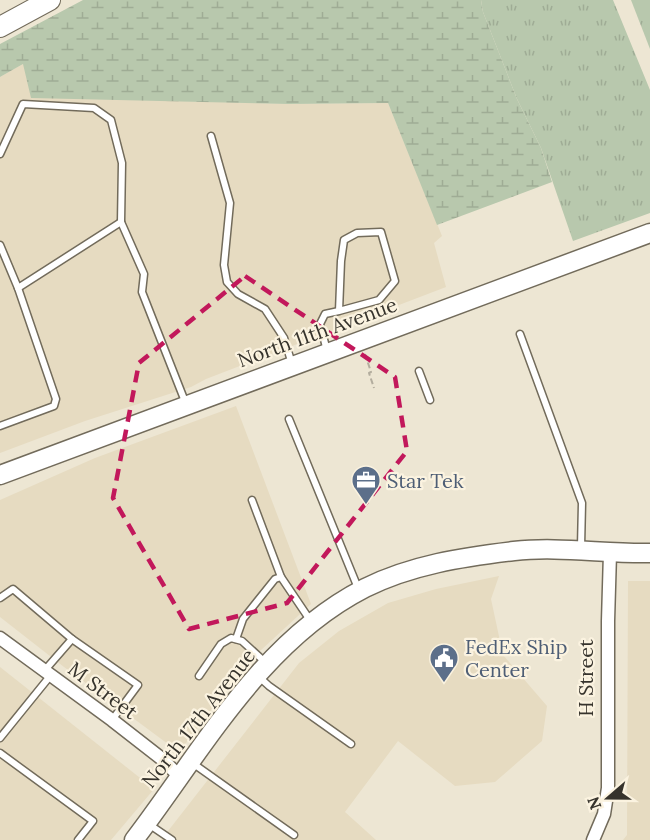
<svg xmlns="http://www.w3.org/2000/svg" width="650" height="840" font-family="Lora,serif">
	<defs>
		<pattern id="grass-tufts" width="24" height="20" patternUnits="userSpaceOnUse" patternTransform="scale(1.5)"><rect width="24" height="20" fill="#b8c8ad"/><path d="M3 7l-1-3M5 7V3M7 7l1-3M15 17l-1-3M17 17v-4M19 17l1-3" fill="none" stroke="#9fac95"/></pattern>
		<pattern id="wetland-marsh" width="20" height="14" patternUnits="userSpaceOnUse" patternTransform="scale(1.5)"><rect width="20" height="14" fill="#b8c8ad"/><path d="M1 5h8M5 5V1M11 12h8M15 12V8" fill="none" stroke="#9fac95"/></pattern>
	</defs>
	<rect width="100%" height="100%" fill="#ede6d3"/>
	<g fill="#e6dbc1">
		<polygon points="23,64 113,99 289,104 388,103 442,236 434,243 446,287 206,379 191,387 85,421 0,453 0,77"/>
		<polygon points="236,406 311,604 247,663 186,743 177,747 168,744 64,667 0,617 0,500 95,458"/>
		<polygon points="499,576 491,599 503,655 547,706 542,741 495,782 455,786 398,741 345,812 376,840 161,840 299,663 339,631 388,603 436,589"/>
		<polygon points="628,581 650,581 650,840 623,840 627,835"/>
		<polygon points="0,667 154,789 111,840 0,840"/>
	</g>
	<g fill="url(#grass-tufts)">
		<polygon points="481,0 613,0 650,90 650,213 573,241 541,148 517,99 483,12"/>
		<polygon points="631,0 650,0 650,49"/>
	</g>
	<polygon fill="url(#wetland-marsh)" points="83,0 481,0 483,12 517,99 541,148 552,182 437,225 388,103 289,104 31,98 23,64 0,77 0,44"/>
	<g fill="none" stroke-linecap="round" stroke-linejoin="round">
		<g stroke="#726b5b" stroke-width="9">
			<g id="lane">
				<polyline points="211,136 230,203 224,265 227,282 238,294 265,309 284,338 292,364"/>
				<polyline points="0,154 23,104 94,108 111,120 122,163 121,222"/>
				<polyline points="0,245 18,288 121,222 144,274 142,292 186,404"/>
				<polyline points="520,334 582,503 581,547"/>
				<polyline points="327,351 320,324 325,314 339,311 341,261 344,240 357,233 381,232 395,281 379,300 339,311"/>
				<polyline points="419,371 430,400"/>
				<polyline points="289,419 358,588"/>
				<polyline points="0,426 54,406 56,399 18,288"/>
				<polyline points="252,500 281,577 310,620"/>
				<polyline points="0,598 13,589 72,639 138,685 112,720"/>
				<polyline points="236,639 243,619 275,579 281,577"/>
				<polyline points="45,670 72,639"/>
				<polyline points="199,676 221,644 231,638 242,641 265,662"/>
				<polyline points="258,676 269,686 351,744"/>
				<polyline points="0,738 51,675"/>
				<polyline points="0,753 93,821 78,840"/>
				<polyline points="191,762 294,835"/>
				<polyline points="147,823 172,840"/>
			</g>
		</g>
		<g stroke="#726b5b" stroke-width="15">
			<g id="street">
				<polyline points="0,638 112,720 162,759 180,777"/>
				<polyline points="593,840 604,814 608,788 608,621 610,553"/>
			</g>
		</g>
		<g stroke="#726b5b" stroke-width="21">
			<g id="secondary">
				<polyline points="0,475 650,233"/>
				<path d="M134 840C202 751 261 641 365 588 411 565 463 557 514 551 559 546 605 554 650 553"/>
			</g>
		</g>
		<g stroke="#726b5b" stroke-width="22">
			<polyline id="primary" points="0,27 50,0"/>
		</g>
		<polyline stroke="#b3ad9e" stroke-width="2" stroke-dasharray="6 3" stroke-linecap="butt" points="365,354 371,372 369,373 374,388"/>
		<use href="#lane" stroke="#fff" stroke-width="6"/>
		<use href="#street" stroke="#fff" stroke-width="12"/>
		<use href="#secondary" stroke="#fff" stroke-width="18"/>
		<use href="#primary" stroke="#fff" stroke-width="20"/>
	</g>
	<path fill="none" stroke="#c2185b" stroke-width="4.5" stroke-dasharray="12 8" stroke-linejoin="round" d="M245 276 395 377 407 451 287 603 189 629 113 498 139 363Z"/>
	<defs>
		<g id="office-pin" transform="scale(1.5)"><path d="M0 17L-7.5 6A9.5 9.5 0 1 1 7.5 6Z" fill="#5c6f8a" stroke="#fbf3e0"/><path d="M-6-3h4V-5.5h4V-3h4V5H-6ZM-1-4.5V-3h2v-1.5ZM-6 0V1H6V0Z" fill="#fff"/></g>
		<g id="civic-pin" transform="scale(1.5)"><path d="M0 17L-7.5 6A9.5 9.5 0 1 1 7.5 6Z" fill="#5c6f8a" stroke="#fbf3e0"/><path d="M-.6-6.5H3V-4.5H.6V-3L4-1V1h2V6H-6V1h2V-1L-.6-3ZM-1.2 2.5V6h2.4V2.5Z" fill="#fff"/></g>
	</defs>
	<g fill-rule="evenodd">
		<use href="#office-pin" x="366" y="480"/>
		<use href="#civic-pin" x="444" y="658"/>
	</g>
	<g text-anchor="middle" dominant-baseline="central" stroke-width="4.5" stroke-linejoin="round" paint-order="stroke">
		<g font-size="20" fill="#36332c" stroke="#fbf3e0">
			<text transform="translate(317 332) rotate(-20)">North 11th Avenue</text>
			<text transform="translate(585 678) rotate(-90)">H Street</text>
			<text transform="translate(103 690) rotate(37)">M Street</text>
			<text transform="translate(198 718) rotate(-52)">North 17th Avenue</text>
		</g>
		<g font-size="20" fill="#4e5e75" stroke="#fbf3e0" text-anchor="start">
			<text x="387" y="480">Star Tek</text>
			<text x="465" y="646">FedEx Ship<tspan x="465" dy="23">Center</tspan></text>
		</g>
	</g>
	<g transform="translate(608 798) rotate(250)" stroke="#fbf3e0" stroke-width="4.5" paint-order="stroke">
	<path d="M0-4.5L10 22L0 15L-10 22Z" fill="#36332c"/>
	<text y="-9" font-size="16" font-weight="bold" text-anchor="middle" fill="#36332c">N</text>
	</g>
</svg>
